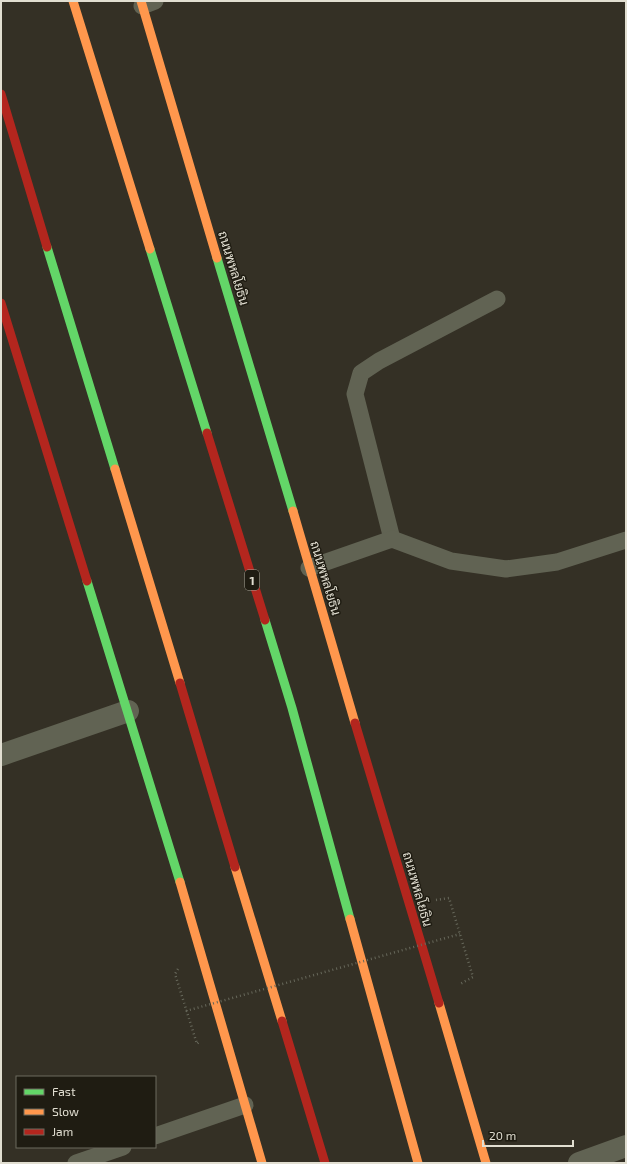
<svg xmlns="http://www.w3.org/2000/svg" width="627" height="1164" font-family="'Exo 2',Sarabun,sans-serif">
	<rect width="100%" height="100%" fill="#343025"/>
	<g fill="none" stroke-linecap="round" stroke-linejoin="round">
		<g stroke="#67685b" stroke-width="2.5" stroke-dasharray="1 3" stroke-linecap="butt">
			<polyline points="436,900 449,898 473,977 460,984"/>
			<polyline points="178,969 175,974 197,1044 199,1042"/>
		</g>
		<g stroke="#616353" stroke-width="17">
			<polyline points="142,6 155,1"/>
			<polyline points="392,539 355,394 361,373 379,361 497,299"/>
			<polyline points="309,568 392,539 451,561 506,569 557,562 626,540"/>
			<polyline points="155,1136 245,1105"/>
			<polyline points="76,1163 123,1147"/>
		</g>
		<g stroke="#616353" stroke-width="22">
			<polyline points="1,755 128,711"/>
			<polyline points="579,1163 626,1146"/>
		</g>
		<g stroke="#63d668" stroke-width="9">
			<polyline points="47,247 115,469"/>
			<polyline points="150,249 207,433"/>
			<polyline points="217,258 293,511"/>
			<polyline points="87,581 180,882"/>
			<polyline points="265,620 292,708 350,919"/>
		</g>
		<g stroke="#ff974d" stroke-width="9">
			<polyline points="73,1 150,249"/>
			<polyline points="141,1 217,258"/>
			<polyline points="115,469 180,683"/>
			<polyline points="293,511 355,723"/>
			<polyline points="235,867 282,1021"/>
			<polyline points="180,882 262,1163"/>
			<polyline points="350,919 418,1163"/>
			<polyline points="439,1003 486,1163"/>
		</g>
		<g stroke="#b3261e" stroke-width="9">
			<polyline points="1,94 47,247"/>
			<polyline points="1,303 87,581"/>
			<polyline points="207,433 265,620"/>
			<polyline points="180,683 235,867"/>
			<polyline points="355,723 439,1003"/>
			<polyline points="282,1021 325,1163"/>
		</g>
		<polyline stroke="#67685b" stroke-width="2.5" stroke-dasharray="1 3" stroke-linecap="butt" points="186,1011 460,934"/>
	</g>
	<g text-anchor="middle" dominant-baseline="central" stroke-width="3" stroke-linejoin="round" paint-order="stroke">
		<rect fill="#1f1c12" stroke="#a7a498" stroke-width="1" x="245" y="570" width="14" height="20" rx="3"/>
		<g font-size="12" font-weight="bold" fill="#e1ded1">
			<text x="252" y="580">1</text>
		</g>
		<g font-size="13" fill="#e1ded1" stroke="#1f1c12">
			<text transform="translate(234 268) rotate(73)">ถนนพหลโยธิน</text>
			<text transform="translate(326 578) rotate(73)">ถนนพหลโยธิน</text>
			<text transform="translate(418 889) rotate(74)">ถนนพหลโยธิน</text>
		</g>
	</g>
	<rect width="627" height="1164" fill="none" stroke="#e1ded1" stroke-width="4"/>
	<rect x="16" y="1076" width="140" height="72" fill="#1f1c12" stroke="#6d6a5e"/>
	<rect x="24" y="1089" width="20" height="6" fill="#63d668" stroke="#6d6a5e"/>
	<text x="52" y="1096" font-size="12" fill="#e1ded1">Fast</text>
	<rect x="24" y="1109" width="20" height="6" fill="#ff974d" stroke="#6d6a5e"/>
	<text x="52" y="1116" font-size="12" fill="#e1ded1">Slow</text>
	<rect x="24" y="1129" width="20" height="6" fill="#b3261e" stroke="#6d6a5e"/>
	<text x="52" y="1136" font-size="12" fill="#e1ded1">Jam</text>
	<path d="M483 1140v6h90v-6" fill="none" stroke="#e1ded1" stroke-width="2"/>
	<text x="489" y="1140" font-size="12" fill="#e1ded1" stroke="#1f1c12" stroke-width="3" paint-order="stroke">20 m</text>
</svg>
